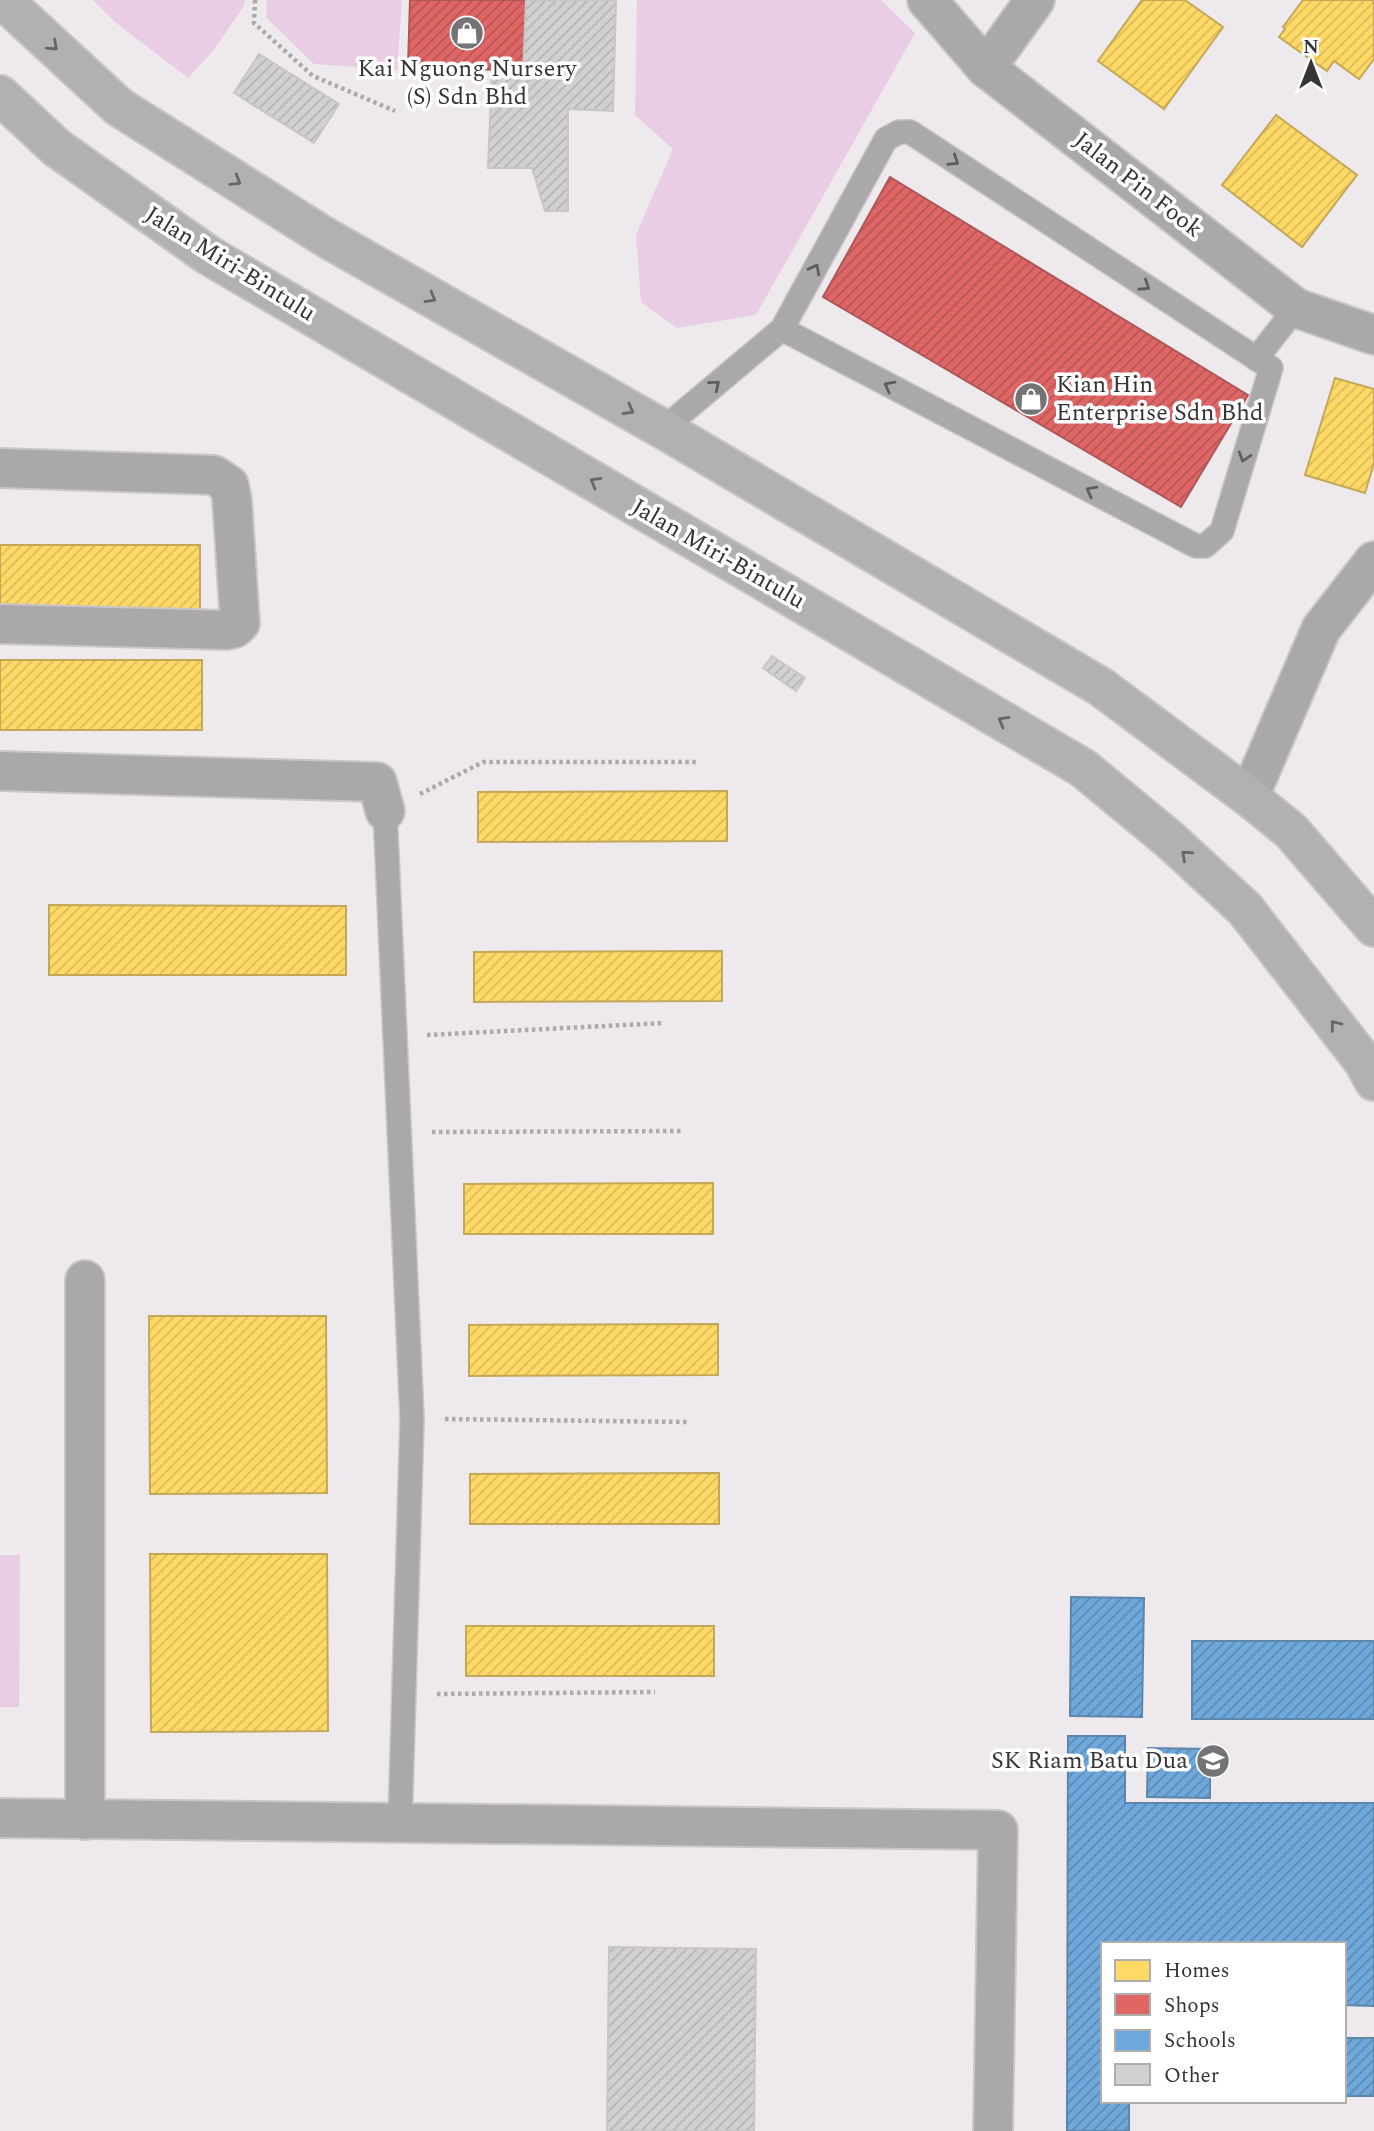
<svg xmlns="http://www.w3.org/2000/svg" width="1374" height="2131" font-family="Spectral,serif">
	<defs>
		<pattern id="homes-hatch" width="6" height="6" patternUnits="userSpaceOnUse" patternTransform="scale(1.75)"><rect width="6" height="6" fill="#ffd966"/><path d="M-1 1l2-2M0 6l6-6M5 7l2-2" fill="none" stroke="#dbbb59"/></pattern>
		<pattern id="shops-hatch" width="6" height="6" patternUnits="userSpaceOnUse" patternTransform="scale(1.75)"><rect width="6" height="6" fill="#e06666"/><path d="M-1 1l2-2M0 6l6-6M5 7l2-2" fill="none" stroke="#b65555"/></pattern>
		<pattern id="schools-hatch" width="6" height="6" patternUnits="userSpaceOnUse" patternTransform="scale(1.75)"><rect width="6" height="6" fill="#6fa8dc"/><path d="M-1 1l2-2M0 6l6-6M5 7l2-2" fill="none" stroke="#5c8ab3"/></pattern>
		<pattern id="building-hatch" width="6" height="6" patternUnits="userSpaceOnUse" patternTransform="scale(1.75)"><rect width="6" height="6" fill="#d3d0d2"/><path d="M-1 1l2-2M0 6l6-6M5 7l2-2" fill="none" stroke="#b6b3b5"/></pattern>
	</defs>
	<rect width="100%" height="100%" fill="#ede9ec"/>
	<g fill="#e9cde4">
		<polygon points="93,0 245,0 244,6 212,52 188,78 115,22"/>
		<polygon points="267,0 402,0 397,70 314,64 266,17"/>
		<polygon points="637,0 881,0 915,33 756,315 677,328 641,302 636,235 673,149 635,115"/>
		<polygon points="0,1555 20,1555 19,1707 0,1707"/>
	</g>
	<g fill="url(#homes-hatch)" stroke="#c3a858" stroke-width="2">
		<polygon points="1142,0 1185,0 1223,27 1164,109 1098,61"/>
		<polygon points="1303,0 1374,0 1374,59 1359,79 1334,61 1327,71 1279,37 1285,29 1283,27"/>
		<polygon points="1276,115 1357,175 1302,247 1222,185"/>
		<polygon points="1335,378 1374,389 1374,463 1365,493 1305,475"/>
		<rect x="0" y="545" width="200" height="69"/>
		<rect x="0" y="660" width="202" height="70"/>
		<polygon points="727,791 727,841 478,842 478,792"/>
		<polygon points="49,905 346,906 346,975 49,975"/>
		<polygon points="722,951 722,1001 474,1002 474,952"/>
		<polygon points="713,1183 713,1234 464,1234 464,1184"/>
		<polygon points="149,1316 326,1316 327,1493 150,1494"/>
		<polygon points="718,1324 718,1375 469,1376 469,1325"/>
		<polygon points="719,1473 719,1524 470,1524 470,1474"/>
		<polygon points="150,1554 327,1554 328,1731 151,1732"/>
		<rect x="466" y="1626" width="248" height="50"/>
	</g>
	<g fill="url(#shops-hatch)" stroke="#ad5758" stroke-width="2">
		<polygon points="410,0 526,0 523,71 408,66"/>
		<polygon points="890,177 1248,395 1181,507 823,297"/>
	</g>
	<g fill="url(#schools-hatch)" stroke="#5e85aa" stroke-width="2">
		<polygon points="1071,1597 1144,1598 1142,1717 1070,1716"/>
		<rect x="1192" y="1641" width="182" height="78"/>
		<polygon points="1068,1736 1125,1736 1125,1803 1374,1803 1374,2006 1344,2005 1344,1944 1103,1944 1103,2101 1129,2101 1129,2131 1067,2131"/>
		<polygon points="1148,1748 1210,1749 1210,1798 1147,1797"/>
		<rect x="1344" y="2038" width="30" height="58"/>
	</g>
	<g fill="url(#building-hatch)" stroke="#c8c5c7" stroke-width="2">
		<polygon points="526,0 616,0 613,111 568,109 568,211 545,211 532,168 488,168 492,70 523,71"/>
		<polygon points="259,54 339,104 314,143 234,93"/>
		<polygon points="772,656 805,678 796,691 763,668"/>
		<polygon points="609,1947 756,1949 754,2131 607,2131"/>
	</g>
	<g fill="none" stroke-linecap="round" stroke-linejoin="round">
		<g stroke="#c8c6c8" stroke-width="26">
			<g id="lane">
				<polyline points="1256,359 1296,308"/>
				<polyline points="663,429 782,329 886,139 899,132 910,132 1271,368 1222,531 1205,546 1196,546 782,329"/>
				<polyline points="385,811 412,1419 400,1824"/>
			</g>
		</g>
		<g stroke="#c8c6c8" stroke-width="42">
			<g id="street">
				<polyline points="927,0 986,68 1296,308 1374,335"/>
				<polyline points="986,68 1035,0"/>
				<polyline points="0,468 214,475 229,485 232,500 240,623 235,628 227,630 0,624"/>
				<polyline points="0,771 377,782 385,811"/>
				<polyline points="1249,797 1321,629 1374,561"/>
				<polyline points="85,1280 85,1820"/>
				<polyline points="0,1818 998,1830 993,2131"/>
			</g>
		</g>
		<g stroke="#c8c6c8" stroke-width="42">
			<g id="highway">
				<polyline points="3,0 119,107 325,237 663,429 1101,687 1249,797 1291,831 1374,927"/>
				<polyline points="0,95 57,148 208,255 1083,768 1170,840 1245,909 1364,1062 1374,1081"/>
			</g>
		</g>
		<g stroke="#aca8ab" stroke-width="4.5" stroke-dasharray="3.5 3.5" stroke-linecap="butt">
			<polyline points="255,0 254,23 313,76 395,111"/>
			<polyline points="420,794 483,762 699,762"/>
			<polyline points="427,1035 664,1023"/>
			<polyline points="432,1132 682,1131"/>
			<polyline points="445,1419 687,1422"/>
			<polyline points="437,1694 655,1692"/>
		</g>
		<use href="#lane" stroke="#aaa8aa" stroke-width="23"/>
		<use href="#street" stroke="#aaa8aa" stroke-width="38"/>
		<use href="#highway" stroke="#b3b0b2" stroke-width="38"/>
	</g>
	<defs><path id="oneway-chevron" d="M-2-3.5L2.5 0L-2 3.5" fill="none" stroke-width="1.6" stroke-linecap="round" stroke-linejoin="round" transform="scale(1.75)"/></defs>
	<g stroke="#686668">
		<use href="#oneway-chevron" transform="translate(53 46) rotate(43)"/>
		<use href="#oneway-chevron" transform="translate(236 181) rotate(32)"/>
		<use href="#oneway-chevron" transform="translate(431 298) rotate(30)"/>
		<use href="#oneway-chevron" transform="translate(629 410) rotate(29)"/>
		<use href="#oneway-chevron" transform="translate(595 482) rotate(-150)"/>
		<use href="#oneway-chevron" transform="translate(1003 721) rotate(-150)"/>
		<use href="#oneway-chevron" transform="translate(1186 855) rotate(-138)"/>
		<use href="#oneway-chevron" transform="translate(1335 1025) rotate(-128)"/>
	</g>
	<g stroke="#5f5d5f">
		<use href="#oneway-chevron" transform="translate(954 161) rotate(33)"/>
		<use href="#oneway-chevron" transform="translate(815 269) rotate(-62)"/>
		<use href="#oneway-chevron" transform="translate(1145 286) rotate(33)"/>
		<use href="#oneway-chevron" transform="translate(715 385) rotate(-40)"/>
		<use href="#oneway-chevron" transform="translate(889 386) rotate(-152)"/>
		<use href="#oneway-chevron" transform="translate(1244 457) rotate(107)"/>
		<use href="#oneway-chevron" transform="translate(1091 491) rotate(-152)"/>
	</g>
	<defs>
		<g id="shop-disc" transform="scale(1.75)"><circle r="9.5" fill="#767376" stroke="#fff"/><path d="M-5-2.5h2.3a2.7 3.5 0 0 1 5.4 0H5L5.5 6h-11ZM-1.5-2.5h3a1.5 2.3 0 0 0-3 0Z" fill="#fff"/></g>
		<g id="school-disc" transform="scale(1.75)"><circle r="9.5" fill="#767376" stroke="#fff"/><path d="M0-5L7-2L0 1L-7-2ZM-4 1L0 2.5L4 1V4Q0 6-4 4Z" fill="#fff"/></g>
	</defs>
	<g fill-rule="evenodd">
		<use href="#shop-disc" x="467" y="33"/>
		<use href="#shop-disc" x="1031" y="399"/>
		<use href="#school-disc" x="1213" y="1761"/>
	</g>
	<g text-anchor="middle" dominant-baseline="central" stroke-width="7" stroke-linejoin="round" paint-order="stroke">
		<g font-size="24" fill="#363436" stroke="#fff">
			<text x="467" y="69">Kai Nguong Nursery<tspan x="467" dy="28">(S) Sdn Bhd</tspan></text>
			<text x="1056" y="385" text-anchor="start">Kian Hin<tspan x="1056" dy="28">Enterprise Sdn Bhd</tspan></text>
			<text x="1188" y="1761" text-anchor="end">SK Riam Batu Dua</text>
		</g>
		<g font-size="24" fill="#363436" stroke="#fff">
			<text transform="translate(1138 185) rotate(38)">Jalan Pin Fook</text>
			<text transform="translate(230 264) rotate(32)">Jalan Miri-Bintulu</text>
			<text transform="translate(718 554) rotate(30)">Jalan Miri-Bintulu</text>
		</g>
	</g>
	<rect x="1101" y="1942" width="245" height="161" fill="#ffffff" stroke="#afaeaf" stroke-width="2"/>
	<rect x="1115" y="1960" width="35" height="21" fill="#ffd966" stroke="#afaeaf" stroke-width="2"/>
	<text x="1164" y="1977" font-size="21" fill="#363436">Homes</text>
	<rect x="1115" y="1994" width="35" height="21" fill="#e06666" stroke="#afaeaf" stroke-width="2"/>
	<text x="1164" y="2012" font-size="21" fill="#363436">Shops</text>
	<rect x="1115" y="2030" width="35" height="21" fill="#6fa8dc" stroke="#afaeaf" stroke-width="2"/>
	<text x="1164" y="2047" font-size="21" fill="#363436">Schools</text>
	<rect x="1115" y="2064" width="35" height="21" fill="#d3d0d2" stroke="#afaeaf" stroke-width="2"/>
	<text x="1164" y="2082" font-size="21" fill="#363436">Other</text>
	<g transform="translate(1311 63)" stroke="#ffffff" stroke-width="5" paint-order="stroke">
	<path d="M0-5L12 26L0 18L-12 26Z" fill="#363436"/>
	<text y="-10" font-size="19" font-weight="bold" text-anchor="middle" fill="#363436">N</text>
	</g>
</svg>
